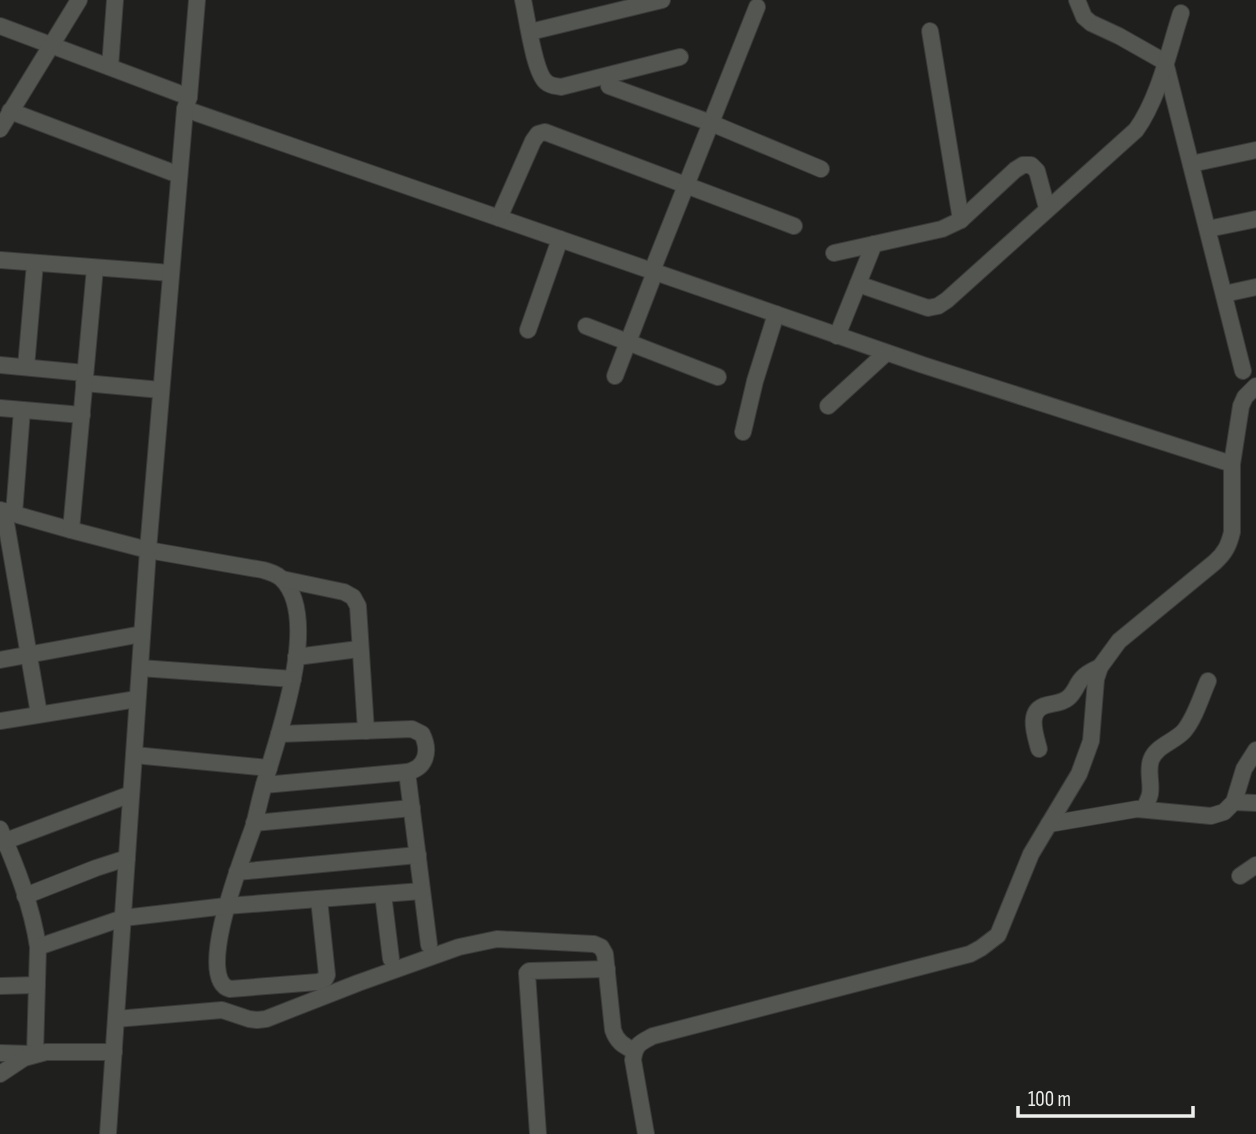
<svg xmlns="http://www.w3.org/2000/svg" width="1256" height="1134" font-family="'Sofia Sans Condensed',sans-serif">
	<rect width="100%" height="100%" fill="#1f201e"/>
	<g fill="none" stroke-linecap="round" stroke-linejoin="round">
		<g stroke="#3b3c3a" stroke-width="18">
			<g id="minor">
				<path d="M523 0C527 17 534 72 546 82 550 86 556 86 561 87L680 57"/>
				<polyline points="1077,0 1084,17 1091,23 1119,36 1165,62 1243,371"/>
				<polyline points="0,26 189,97"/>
				<polyline points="930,31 961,220"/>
				<polyline points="530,32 662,0"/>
				<polyline points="110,67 115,0"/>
				<polyline points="609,86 711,123 821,169"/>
				<polyline points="185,109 923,365 1232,464"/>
				<polyline points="10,111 179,175"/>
				<polyline points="0,129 79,0"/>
				<polyline points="1191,164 1256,150"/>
				<polyline points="499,218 533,141 538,134 545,132 794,226"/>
				<polyline points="1208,229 1256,219"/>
				<polyline points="834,253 942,229 961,220 1015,170 1023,165 1031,165 1037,171 1047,208"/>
				<polyline points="0,260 171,273"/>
				<polyline points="652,271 757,7"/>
				<path d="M858 284 928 308 938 306 947 300 1136 130C1159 98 1169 50 1181 13"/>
				<polyline points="1224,294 1256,287"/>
				<polyline points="586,326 718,377"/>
				<polyline points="528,330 560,239"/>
				<polyline points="837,336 874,244"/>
				<polyline points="0,365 85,373"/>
				<polyline points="26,367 35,263"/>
				<polyline points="615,376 655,272"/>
				<polyline points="84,383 161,390"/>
				<polyline points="828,406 886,353"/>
				<polyline points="0,408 82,415"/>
				<polyline points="743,432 755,381 776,314"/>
				<path d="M0 510 71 530 148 550 263 570C270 572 277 574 282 579 321 618 279 732 266 778 261 794 258 809 254 825 246 849 193 979 230 989L318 982 325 979 327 975 319 899"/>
				<polyline points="4,511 39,714"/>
				<polyline points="14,514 22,410"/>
				<polyline points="71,530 95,268"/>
				<polyline points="282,579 344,592 353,597 358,606 366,731"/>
				<polyline points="296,657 359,649"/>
				<polyline points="0,660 142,634"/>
				<polyline points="140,668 293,679"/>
				<polyline points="0,721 137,699"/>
				<path d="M1039 749C1035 734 1026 710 1047 705 1055 703 1062 703 1068 698 1073 694 1075 689 1078 684 1083 675 1091 671 1100 667"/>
				<polyline points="134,755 269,768"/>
				<polyline points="407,772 429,945"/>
				<path d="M264 785 407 772C427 768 430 750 422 734L412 729 279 734"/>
				<polyline points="1234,802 1256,803"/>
				<path d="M1144 809C1146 804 1149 799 1150 794 1152 783 1147 771 1151 760 1156 746 1174 742 1184 731 1195 718 1201 697 1208 681"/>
				<polyline points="254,823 412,808"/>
				<polyline points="1049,824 1137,809 1211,816 1224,812 1234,802 1244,769 1256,750"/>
				<path d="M0 829C16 866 32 906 38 947L35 1054"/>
				<polyline points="0,843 131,794"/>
				<polyline points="237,872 418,855"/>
				<polyline points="1240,876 1256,865"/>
				<polyline points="383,894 391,959"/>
				<polyline points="25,896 96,868 127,858"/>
				<polyline points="38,947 123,918 226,906 422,891"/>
				<polyline points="0,986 37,985"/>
				<path d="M116 1019 222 1010 249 1019 257 1020 266 1019 358 983 459 947 497 939 594 944 601 947 605 954 613 1030C617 1042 623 1045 634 1051"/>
				<polyline points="0,1053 33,1054"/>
				<polyline points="0,1074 24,1058 46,1052 114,1052"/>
				<polyline points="108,1134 148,550 185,109 189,97 197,0"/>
				<polyline points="538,1134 527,973 529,971 607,969"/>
				<path d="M646 1134 633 1060C635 1044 640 1043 653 1036L970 954 981 948 998 935 1031 854 1079 774 1091 741 1096 679 1100 667 1119 641 1215 562C1225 553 1229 545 1232 532V464L1241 406 1245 397 1256 386"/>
			</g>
		</g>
		<use href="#minor" stroke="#545652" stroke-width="16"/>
	</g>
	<path d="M1018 1106v10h175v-10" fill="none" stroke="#edefed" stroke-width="3.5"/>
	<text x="1028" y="1106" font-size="21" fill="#edefed" stroke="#1f201e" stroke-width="5" paint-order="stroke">100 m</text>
</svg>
